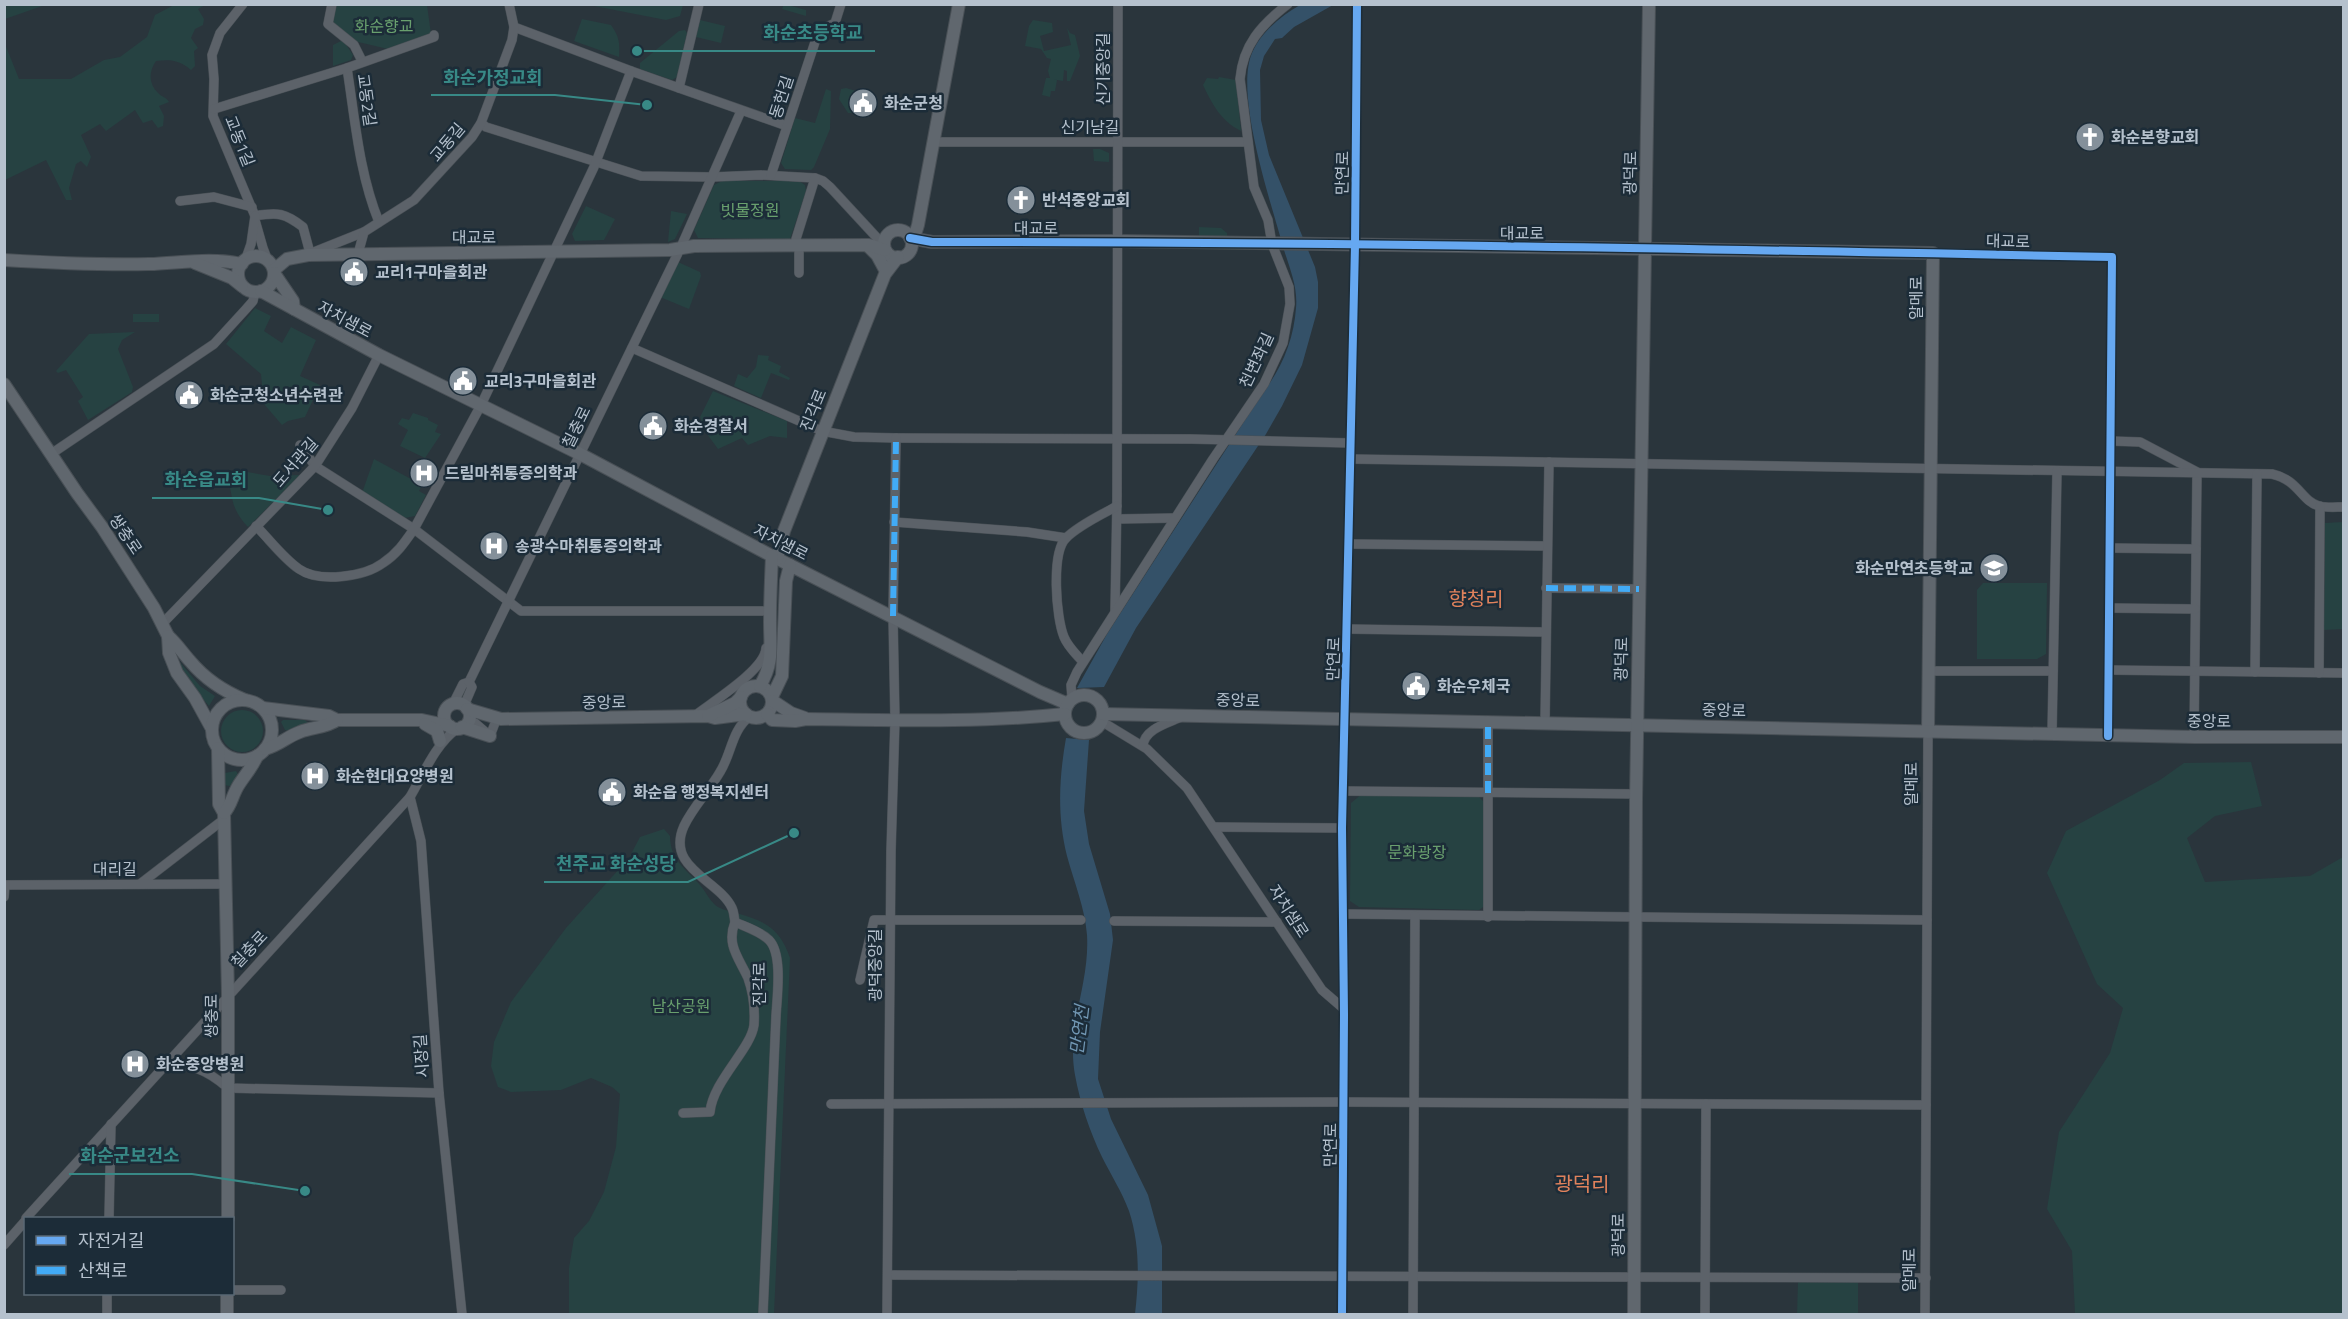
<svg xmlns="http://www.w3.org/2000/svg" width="2348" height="1319" font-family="'Titillium Web','Noto Sans KR',sans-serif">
	<rect width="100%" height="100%" fill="#2a353c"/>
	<g fill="#264242">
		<polygon points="5,4 45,4 45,5 5,19"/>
		<polygon points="784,4 806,10 806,16 782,9"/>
		<path d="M174 5H205L198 9 204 19 203 25 195 29 191 38 198 48 194 51 195 66 191 70C180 60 170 59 156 61 149 71 148 83 158 93 162 97 166 97 169 102L159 106 164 116 163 126 158 128 152 120 143 123 135 110 106 131 100 124 81 135 91 157 87 167 81 161 76 164 69 188 72 200H66L46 160 5 180V44L19 79H71L104 60 120 57 147 37 155 15Z"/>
		<polygon points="333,5 427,5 431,34 388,49 354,41 331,23"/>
		<polygon points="589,5 683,5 680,16 666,20"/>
		<path d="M582 19 611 25C619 36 620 43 619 57L574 41Z"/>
		<polygon points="700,20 725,26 721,43 696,37"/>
		<polygon points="1033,20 1052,23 1053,32 1040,36 1044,51 1071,45 1067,28 1070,33 1075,35 1080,56 1070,81 1067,81 1067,71 1064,70 1063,81 1052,79 1057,80 1055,91 1051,91 1050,97 1042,95 1046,78 1050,78 1048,71 1051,59 1047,58 1041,49 1025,46 1029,26"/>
		<polygon points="685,30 687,33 677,77 672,80 640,69 640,63 679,31"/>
		<polygon points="343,40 353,55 351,60 333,66 333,45"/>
		<path d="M1219 77 1236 80 1241 131C1221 121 1212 104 1203 85L1207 78 1218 79Z"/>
		<polygon points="846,88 869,95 871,105 862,113 848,113 839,99 841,89"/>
		<polygon points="826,89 831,91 830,129 814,167 811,170 785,169 781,163 795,118 815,123"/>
		<polygon points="1093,149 1100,149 1109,153 1109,162 1094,161"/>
		<polygon points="722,181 799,181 805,185 806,191 790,239 698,238 694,230 714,185"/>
		<polygon points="586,206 615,219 604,240 575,241 572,234"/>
		<polygon points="671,211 687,214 675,239 668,242"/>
		<polygon points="1199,227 1221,228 1227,233 1227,237 1199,237"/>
		<polygon points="678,262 700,272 701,276 689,309 660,297"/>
		<polygon points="392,265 426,265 425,279 417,275 413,279"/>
		<polygon points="439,265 468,265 469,271 462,281 438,267"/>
		<polygon points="255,308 271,316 264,331 282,343 291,327 316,340 300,376 320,385 305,417 288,421 282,425 264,404 261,374 226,344"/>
		<rect x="133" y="314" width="26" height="8"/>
		<polygon points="135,332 122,340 118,349 133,387 132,392 88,420 78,401 83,397 66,370 58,373 56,371 89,334"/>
		<polygon points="758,355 769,356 768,360 781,366 779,372 790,378 789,380 771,373 761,398 734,386 738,374 747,378 756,367"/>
		<polygon points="713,391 787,421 787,438 770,436 748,445 742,438 718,449 707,434 700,417"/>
		<polygon points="413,413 428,418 428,420 438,425 435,432 441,434 425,458 400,446 408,430 398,424 402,418 409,420"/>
		<polygon points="374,459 422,485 419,491 426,495 415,516 404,518 362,493"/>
		<path d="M236 470 270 476 300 475 248 527C240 519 234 509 232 498 230 488 230 484 224 476V473Z"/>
		<polygon points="2343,522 2343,629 2324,630 2325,523"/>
		<polygon points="1983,583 2047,583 2046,654 2037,659 1977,659 1977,590"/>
		<polygon points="178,660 200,686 215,696 209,706 186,679 177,662"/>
		<circle cx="242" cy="731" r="21"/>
		<polygon points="283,720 305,720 308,723 288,731 285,730 281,722"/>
		<polygon points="2251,762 2262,806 2215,816 2187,838 2205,882 2310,876 2343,857 2343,1314 2075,1314 2072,1251 2047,1209 2059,1132 2110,1053 2123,1008 2097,984 2047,873 2066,831 2160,780 2184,763"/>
		<polygon points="236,771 238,774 230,786 224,785 225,773"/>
		<polygon points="1362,794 1478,796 1485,803 1483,907 1479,910 1359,907 1350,901 1351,803"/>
		<path d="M664 829 670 836C670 860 686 869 700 885 706 892 711 903 718 907 723 910 731 911 736 913 765 921 780 928 790 958L774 1314H569V1268L574 1238 589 1221 604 1192 616 1147 620 1094 612 1087 591 1078 561 1090 511 1092 498 1087 491 1066 494 1042 511 1002 566 928 629 858 640 837Z"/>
		<polygon points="1798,1282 1858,1282 1858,1314 1797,1314"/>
	</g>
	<g fill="#345168">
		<path d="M1300 5H1333L1294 27 1282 38 1275 39 1264 56 1260 70 1261 120 1269 155 1315 267 1318 282V308L1302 365 1282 406 1266 434 1136 628 1104 687 1077 688 1107 634 1263 392C1282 369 1294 338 1296 308 1298 288 1290 269 1284 250 1272 205 1234 95 1252 53 1261 32 1281 16 1300 5Z"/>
		<path d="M1066 738 1089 740 1084 811 1089 844 1110 914 1113 940 1100 1032 1098 1079 1111 1119 1148 1195 1162 1246V1314H1135C1139 1280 1140 1244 1129 1211 1122 1192 1111 1175 1102 1157 1090 1132 1080 1103 1075 1075 1066 1026 1090 984 1087 935 1085 908 1074 882 1067 856 1057 816 1059 778 1066 738Z"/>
	</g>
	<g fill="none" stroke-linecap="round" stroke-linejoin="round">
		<g stroke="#495056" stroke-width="10">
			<g id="street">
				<path d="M243 4 220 33 212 55 214 79 213 116 255 216C278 212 285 213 303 227L310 253"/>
				<polyline points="332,4 328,24 354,45 362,61"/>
				<polyline points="514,27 631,71"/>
				<path d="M347 68C355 119 359 173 379 222"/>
				<polyline points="679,88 787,126"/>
				<polyline points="214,109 347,68 434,37 434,35"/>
				<polyline points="481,123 486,127 641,176 712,177 761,175 815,178 823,181 830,187 879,240"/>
				<polyline points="933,142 1248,142"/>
				<polyline points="771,175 819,30 835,23 841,4"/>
				<polyline points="180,201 214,197 252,207"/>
				<polyline points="255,220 263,248 268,261"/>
				<polyline points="314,252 364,232"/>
				<polyline points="1933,253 2112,257 2108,736"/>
				<polyline points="358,254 364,232 414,200 472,137 481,123 512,40 514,27 509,4"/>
				<polyline points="245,261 251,244 255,216"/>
				<polyline points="799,273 799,246 796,239 815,178"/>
				<polyline points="632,348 822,431 854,437 896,438 1191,439 1350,443"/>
				<polyline points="2111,441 2140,442 2197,472 2194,737"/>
				<polyline points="300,445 315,466 414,529 521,611 770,611"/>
				<polyline points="51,454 214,344 246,309 253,301 255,292"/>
				<path d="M1350 459 2272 474C2299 480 2301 501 2319 506 2326 508 2336 507 2344 507"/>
				<polyline points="1117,519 1175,518"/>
				<polyline points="894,522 1027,532 1066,538"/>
				<path d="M256 526C270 540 283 558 299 569 319 583 364 577 383 563 397 554 405 542 414 529L481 405 594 167 631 71 679 88 699 4"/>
				<polyline points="1349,544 1547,546"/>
				<polyline points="2110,548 2196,549"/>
				<polyline points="1546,588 1639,589"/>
				<polyline points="2110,608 2195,609"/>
				<polyline points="1115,611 1117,497 1118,4"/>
				<polyline points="162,624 315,466 352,408 379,355"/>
				<polyline points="1347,629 1546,632"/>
				<path d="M1083 662C1076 654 1068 647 1064 637 1056 618 1051 553 1066 538 1079 525 1101 515 1117 506"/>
				<polyline points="2109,670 2344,673"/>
				<polyline points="1929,671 2053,671"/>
				<polyline points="2255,672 2257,474"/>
				<polyline points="2319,673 2320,506"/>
				<polyline points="469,682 680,249 741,111"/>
				<path d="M1072 699 1071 685 1077 672 1213 459 1264 384 1283 343 1290 304 1289 287 1272 244 1268 220 1254 187 1240 79C1243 45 1261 25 1288 4"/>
				<polyline points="453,704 463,684 469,682"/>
				<polyline points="466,707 466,701 472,687 469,682"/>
				<path d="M750 716C731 731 732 753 720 772 709 791 693 807 684 826 665 868 719 880 732 908 734 912 734 917 735 922 746 927 760 931 769 940 783 954 777 997 776 1016L763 1314"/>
				<path d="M693 717C712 702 765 670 766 648"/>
				<polyline points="1101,721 1147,749 1187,788 1322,990 1344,1009"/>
				<polyline points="1545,722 1549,462"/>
				<polyline points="475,723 490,736 495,723"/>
				<polyline points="2052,734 2057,471"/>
				<path d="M1143 746C1144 729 1168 723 1181 717"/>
				<polyline points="1343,791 1636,794"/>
				<polyline points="410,797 421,841 439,1093 462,1314"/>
				<polyline points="1214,827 1342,828"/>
				<polyline points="140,884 223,820"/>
				<polyline points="4,885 225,884"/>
				<polyline points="4,897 5,885"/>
				<polyline points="1343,914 1927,920"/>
				<polyline points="1488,917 1488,721"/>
				<polyline points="1114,921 1277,922"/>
				<polyline points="860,980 874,920 1081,920"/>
				<path d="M162 1067C190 1062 207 1070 228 1088L439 1093"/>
				<polyline points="831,1104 1344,1102 1926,1105"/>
				<path d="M683 1113 710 1112C713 1081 751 1049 754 1025 755 1010 753 992 748 978 739 958 726 945 735 922"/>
				<path d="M26 1218 410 797C423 775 436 743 457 729"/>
				<polyline points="109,1218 111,1124"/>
				<polyline points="4,1245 26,1220"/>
				<polyline points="888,1275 1926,1278"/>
				<polyline points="232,1290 281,1290"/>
				<polyline points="107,1314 107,1294"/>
				<polyline points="887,1314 891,851 895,720 893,616 896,438"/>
				<polyline points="1342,1314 1344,1015 1342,828 1355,245 1357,4"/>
				<polyline points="1413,1314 1415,916"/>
				<polyline points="1705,1314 1706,1104"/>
				<polyline points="1925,1314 1928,732"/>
			</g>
		</g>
		<g stroke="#495056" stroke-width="14">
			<g id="secondary">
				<circle cx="898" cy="244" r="14"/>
				<polyline points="910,238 932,242 1117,241 1933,253 1928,732"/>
				<polyline points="912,244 918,225 959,4"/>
				<polyline points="868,246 877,255 884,268"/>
				<circle cx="256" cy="274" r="18"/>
				<path d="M4 260C53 263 101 265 149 264 180 263 212 257 242 264"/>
				<polyline points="195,263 232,278 242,286"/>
				<polyline points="274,270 287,259 308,255 670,250 694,246 869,245 885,250"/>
				<polyline points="274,273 293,301 294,309"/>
				<polyline points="261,291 379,355 580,454 772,556 1040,692 1068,704"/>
				<polyline points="4,384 77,493 102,527 154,608 168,636 169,653 177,673 195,698 212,729"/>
				<polyline points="777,559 784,531 885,274 898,257"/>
				<path d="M168 636C177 644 182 652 190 661 205 679 223 691 245 700"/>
				<circle cx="756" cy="702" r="16"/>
				<path d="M760 686C774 662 770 648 770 622 770 600 771 578 772 556"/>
				<circle cx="1084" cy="714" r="19"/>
				<polyline points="772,697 782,676 786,581 790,565"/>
				<circle cx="242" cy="730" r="30"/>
				<polyline points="773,701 791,713 805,718"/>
				<circle cx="457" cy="716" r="13"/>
				<polyline points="263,708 329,716 337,720 422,720 450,726"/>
				<polyline points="467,709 501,719 708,716 715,718 746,714"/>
				<path d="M767 714 772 720 795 721 806 719C892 720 979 723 1065 714"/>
				<polyline points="1103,714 2194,737 2344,737"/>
				<polyline points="708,716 735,703 741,697"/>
				<polyline points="425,724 437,731 440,741"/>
				<polyline points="462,727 490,736"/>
				<polyline points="218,748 219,804 224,813 228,995 228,1218"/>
				<path d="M265 749C280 745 286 737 300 732 312 727 326 728 337 720"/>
				<path d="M224 813C231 806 232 796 238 786 244 776 252 768 257 756"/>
				<polyline points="227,1314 227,1294"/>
				<polyline points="1634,1314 1636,800 1649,4"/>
			</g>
		</g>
		<use href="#street" stroke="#5c6269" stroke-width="9"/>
		<use href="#secondary" stroke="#60676e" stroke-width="12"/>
		<g stroke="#42abf6" stroke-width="6" stroke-dasharray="12 6" stroke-linecap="butt">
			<polyline points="1546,588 1639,589"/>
			<polyline points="893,616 896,438"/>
			<polyline points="1488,793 1488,721"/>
		</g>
		<g stroke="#1c2c38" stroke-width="11">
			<g id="cycleway">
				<path d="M910 238 932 242C1326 242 1719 249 2112 257L2108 736"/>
				<polyline points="1342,1314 1344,1015 1342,828 1355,245 1357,4"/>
			</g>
		</g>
		<use href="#cycleway" stroke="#66a8f1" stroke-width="8"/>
	</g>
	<defs>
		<g id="civic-disc" transform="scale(1.5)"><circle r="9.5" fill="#84909a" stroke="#1c2c38"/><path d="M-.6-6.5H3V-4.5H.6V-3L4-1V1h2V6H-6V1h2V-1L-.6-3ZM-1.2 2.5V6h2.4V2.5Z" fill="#fff"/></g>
		<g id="church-disc" transform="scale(1.5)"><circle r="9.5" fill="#84909a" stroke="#1c2c38"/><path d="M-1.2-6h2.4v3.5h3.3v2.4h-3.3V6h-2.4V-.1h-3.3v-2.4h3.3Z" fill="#fff"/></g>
		<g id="hospital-disc" transform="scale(1.5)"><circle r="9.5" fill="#84909a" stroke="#1c2c38"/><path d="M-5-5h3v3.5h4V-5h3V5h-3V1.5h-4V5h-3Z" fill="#fff"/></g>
		<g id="school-disc" transform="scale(1.5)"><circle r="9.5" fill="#84909a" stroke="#1c2c38"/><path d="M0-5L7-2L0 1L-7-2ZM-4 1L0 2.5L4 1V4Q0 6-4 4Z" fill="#fff"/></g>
	</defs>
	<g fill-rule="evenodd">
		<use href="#civic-disc" x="863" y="103"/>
		<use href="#church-disc" x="2090" y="137"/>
		<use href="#church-disc" x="1021" y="200"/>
		<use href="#civic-disc" x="354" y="272"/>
		<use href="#civic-disc" x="463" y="381"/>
		<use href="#civic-disc" x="189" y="395"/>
		<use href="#civic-disc" x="653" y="426"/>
		<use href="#hospital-disc" x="424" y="473"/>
		<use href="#hospital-disc" x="494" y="546"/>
		<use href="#school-disc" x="1994" y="568"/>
		<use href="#civic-disc" x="1416" y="686"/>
		<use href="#hospital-disc" x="315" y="776"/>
		<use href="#civic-disc" x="612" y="792"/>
		<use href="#hospital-disc" x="135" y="1064"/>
	</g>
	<g text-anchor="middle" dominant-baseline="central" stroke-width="5" stroke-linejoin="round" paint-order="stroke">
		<g font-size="16" fill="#69a06e" stroke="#1c2c38">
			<text x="384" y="26">화순향교</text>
			<text x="750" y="210">빗물정원</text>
			<text x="1417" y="852">문화광장</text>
			<text x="681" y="1006">남산공원</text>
		</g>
		<g font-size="16" fill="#b5c1cd" stroke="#1c2c38">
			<text transform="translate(1103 69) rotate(-90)">신기중앙길</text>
			<text transform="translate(781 97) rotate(-72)">동헌길</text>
			<text transform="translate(367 100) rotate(82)">교동2길</text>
			<text x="1090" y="127">신기남길</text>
			<text transform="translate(240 141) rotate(68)">교동1길</text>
			<text transform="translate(447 142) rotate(-50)">교동길</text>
			<text transform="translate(1342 173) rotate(-89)">만연로</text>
			<text transform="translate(1630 173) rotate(-89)">광덕로</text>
			<text x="1036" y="228">대교로</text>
			<text x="1522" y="233">대교로</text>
			<text x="474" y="237">대교로</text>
			<text transform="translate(2008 241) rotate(1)">대교로</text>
			<text transform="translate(1916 298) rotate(-90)">알메로</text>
			<text transform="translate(345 319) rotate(28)">자치샘로</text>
			<text transform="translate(1256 360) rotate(-65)">천변좌길</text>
			<text transform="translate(813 410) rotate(-68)">진각로</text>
			<text transform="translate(576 427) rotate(-64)">칠충로</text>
			<text transform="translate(295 462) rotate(-49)">도서관길</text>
			<text transform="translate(126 534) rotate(56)">쌍충로</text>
			<text transform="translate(781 542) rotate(27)">자치샘로</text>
			<text transform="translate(1333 659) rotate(-88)">만연로</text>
			<text transform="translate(1621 659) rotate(-89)">광덕로</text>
			<text transform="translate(1238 700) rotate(1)">중앙로</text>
			<text transform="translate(604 702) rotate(-1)">중앙로</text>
			<text transform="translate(1724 710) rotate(1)">중앙로</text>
			<text x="2209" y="721">중앙로</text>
			<text transform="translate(1911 784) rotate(-90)">알메로</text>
			<text x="115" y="869">대리길</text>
			<text transform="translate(1289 911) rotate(57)">자치샘로</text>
			<text transform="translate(249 949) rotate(-47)">칠충로</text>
			<text transform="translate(875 965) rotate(-90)">광덕중앙길</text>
			<text transform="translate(759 984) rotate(-90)">진각로</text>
			<text transform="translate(211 1016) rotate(-90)">쌍충로</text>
			<text transform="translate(421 1056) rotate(-94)">시장길</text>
			<text transform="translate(1330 1145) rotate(-89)">만연로</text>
			<text transform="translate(1618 1235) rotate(-90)">광덕로</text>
			<text transform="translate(1909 1270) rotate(-90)">알메로</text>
		</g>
		<g font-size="16" font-weight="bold" fill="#b5c1cd" stroke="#1c2c38" text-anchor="start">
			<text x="884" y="103">화순군청</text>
			<text x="2111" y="137">화순본향교회</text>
			<text x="1042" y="200">반석중앙교회</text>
			<text x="375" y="272">교리1구마을회관</text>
			<text x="484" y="381">교리3구마을회관</text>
			<text x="210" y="395">화순군청소년수련관</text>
			<text x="674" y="426">화순경찰서</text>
			<text x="445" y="473">드림마취통증의학과</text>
			<text x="515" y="546">송광수마취통증의학과</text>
			<text x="1973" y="568" text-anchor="end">화순만연초등학교</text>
			<text x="1437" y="686">화순우체국</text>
			<text x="336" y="776">화순현대요양병원</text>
			<text x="633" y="792">화순읍 행정복지센터</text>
			<text x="156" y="1064">화순중앙병원</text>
		</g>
		<g font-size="18" font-style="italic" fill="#7197b3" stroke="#1c2c38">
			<text transform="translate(1079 1030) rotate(-83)">만연천</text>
		</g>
		<g font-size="20" fill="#e0825c" stroke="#1c2c38">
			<text x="1476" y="598">향청리</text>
			<text x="1582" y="1183">광덕리</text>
		</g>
	</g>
	<path fill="none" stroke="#388986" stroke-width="2" d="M637 51L751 51H875M647 105L555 95H431M328 510L259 498H152M794 833L688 882H544M305 1191L192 1174H69"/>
	<g fill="#388986" stroke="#1c2c38" stroke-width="2">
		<circle cx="637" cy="51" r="6"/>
		<circle cx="647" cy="105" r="6"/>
		<circle cx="328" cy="510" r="6"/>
		<circle cx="794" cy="833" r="6"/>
		<circle cx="305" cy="1191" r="6"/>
	</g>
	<g font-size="18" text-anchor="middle" font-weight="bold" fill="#388986" stroke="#1c2c38" stroke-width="5" stroke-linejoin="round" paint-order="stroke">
		<text x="813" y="39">화순초등학교</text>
		<text x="493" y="84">화순가정교회</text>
		<text x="206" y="486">화순읍교회</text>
		<text x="616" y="870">천주교 화순성당</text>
		<text x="130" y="1162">화순군보건소</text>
	</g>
	<rect width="2348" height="1319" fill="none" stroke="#b5c1cd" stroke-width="12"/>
	<rect x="24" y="1217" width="210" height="78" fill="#1c2c38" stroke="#596874" stroke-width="1.5"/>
	<rect x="36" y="1236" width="30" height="9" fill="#66a8f1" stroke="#596874" stroke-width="1.5"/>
	<text x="78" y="1247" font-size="18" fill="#b5c1cd">자전거길</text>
	<rect x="36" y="1266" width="30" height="9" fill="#42abf6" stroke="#596874" stroke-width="1.5"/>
	<text x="78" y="1277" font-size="18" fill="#b5c1cd">산책로</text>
</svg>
